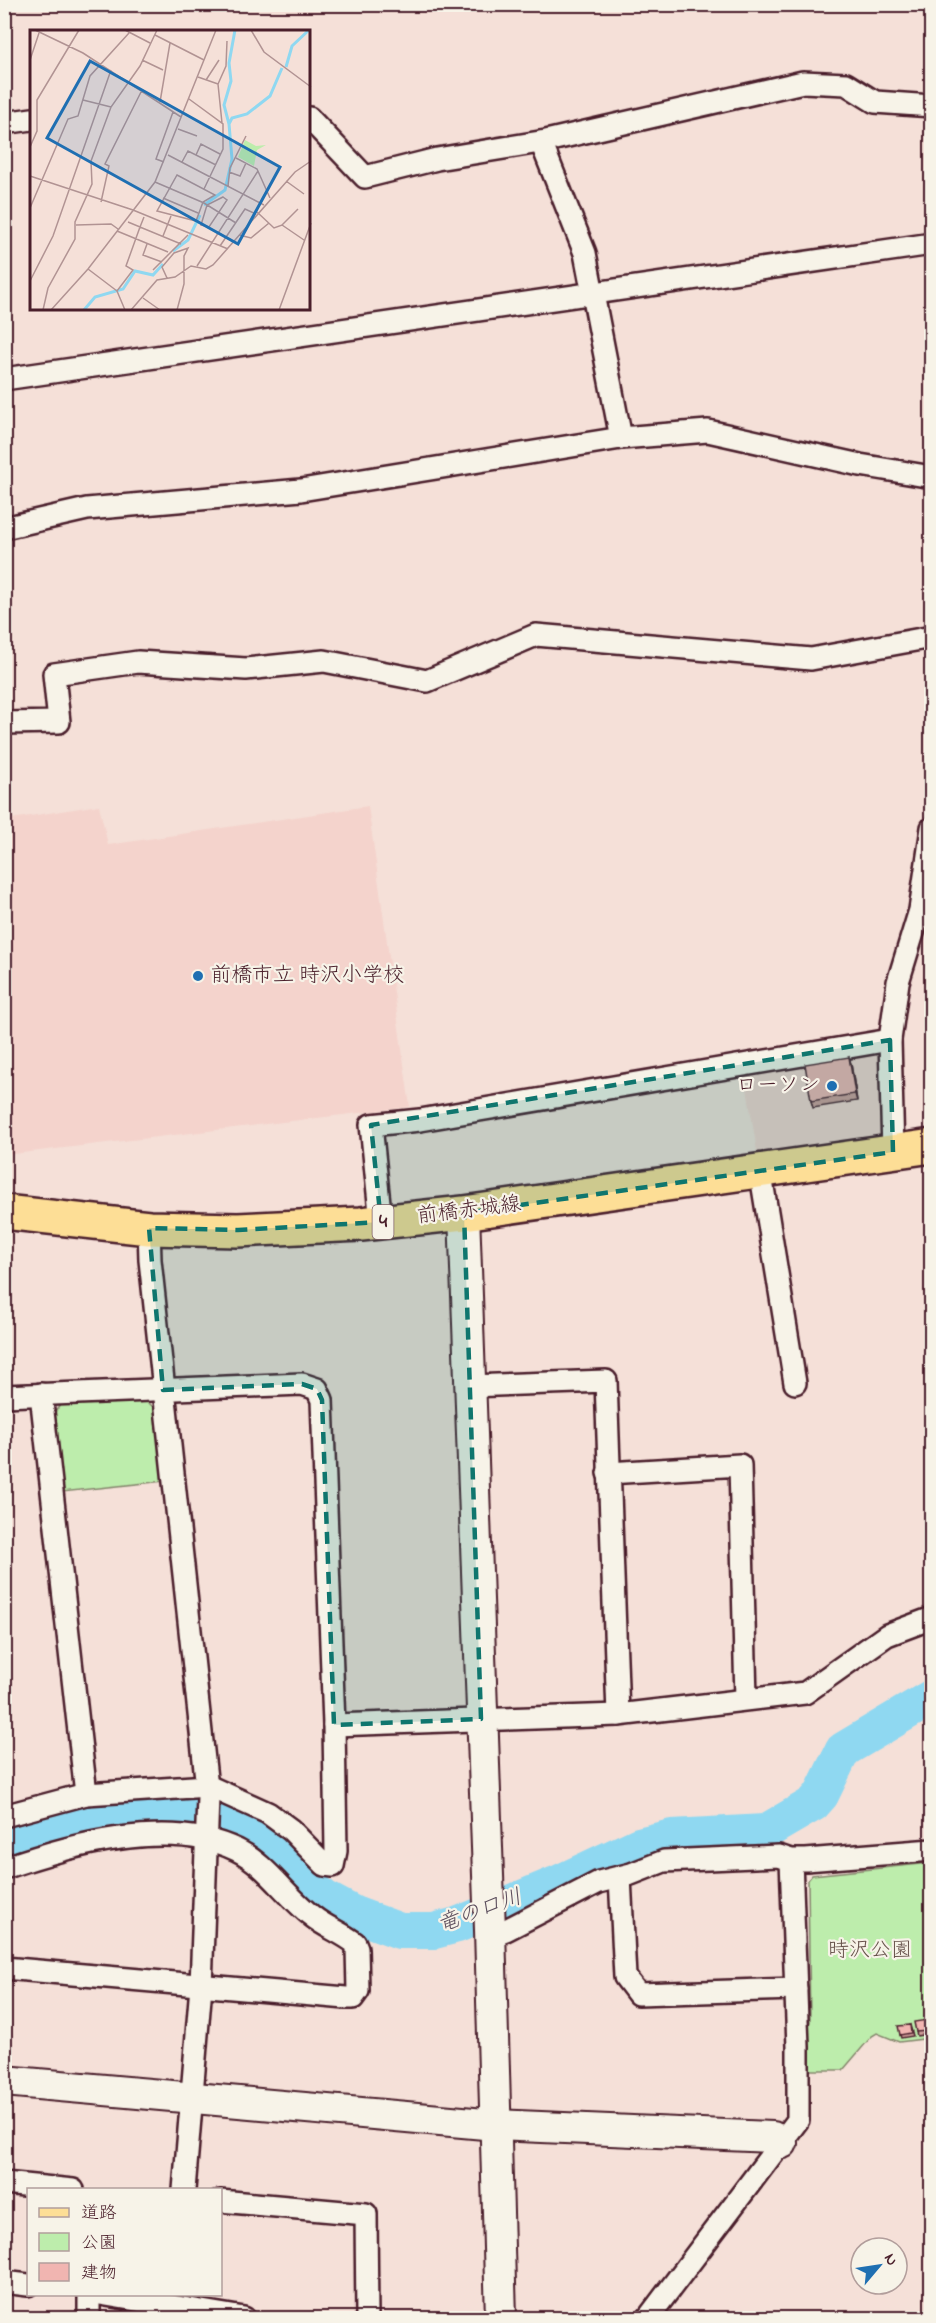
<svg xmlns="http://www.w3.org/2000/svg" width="936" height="2323" font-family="'Indie Flower','Klee One',sans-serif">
	<rect width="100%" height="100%" fill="#f5e0d8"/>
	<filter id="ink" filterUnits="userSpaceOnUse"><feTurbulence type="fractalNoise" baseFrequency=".0167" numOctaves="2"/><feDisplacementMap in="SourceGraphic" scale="12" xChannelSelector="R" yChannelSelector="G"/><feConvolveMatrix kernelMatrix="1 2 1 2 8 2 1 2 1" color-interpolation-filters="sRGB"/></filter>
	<g filter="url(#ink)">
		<g fill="#f4d3cc">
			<polygon points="99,805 108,845 368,806 410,1107 5,1155 5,820"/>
			<polygon points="875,1049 882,1055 885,1128 876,1142 762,1159 757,1152 745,1076 751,1069"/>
		</g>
		<g fill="#bdedac" stroke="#84866c" stroke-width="1.5">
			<polygon points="146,1400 156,1410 164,1481 62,1492 53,1415 60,1405"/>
			<polygon points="931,1863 931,2038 899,2042 877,2033 872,2036 843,2070 808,2070 806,2026 810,2022 808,1880 812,1875"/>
		</g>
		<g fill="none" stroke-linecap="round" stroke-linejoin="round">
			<polyline stroke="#8fd8f1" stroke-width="36" points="4,1842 47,1827 146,1811 190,1808 227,1820 266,1843 324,1898 354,1914 400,1931 434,1931 457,1925 556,1884 639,1845 672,1837 765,1832 813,1804 821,1795 843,1750 932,1697"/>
			<g stroke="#4a1f2b" stroke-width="26">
				<g id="street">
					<polyline points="309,118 365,177 437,159 546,141 803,82 846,84 875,102 932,106"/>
					<polyline points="4,123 32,119"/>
					<polyline points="541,142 585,253 621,438"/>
					<polyline points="4,379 932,244"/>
					<polyline points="4,528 87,509 301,490 621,438 708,431 860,465 932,477"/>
					<polyline points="4,723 59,722 54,674 138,662 246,669 324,661 427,681 536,635 811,659 932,637"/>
					<polyline points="893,1152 890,1040 898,982 920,910 932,828"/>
					<polyline points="760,1169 795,1383"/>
					<polyline points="381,1222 371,1125 420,1120 890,1040"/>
					<polyline points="149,1228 150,1260 208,1797 201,1986 184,2190"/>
					<polyline points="470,1386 606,1381 618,1715"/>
					<polyline points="41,1394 86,1794"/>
					<polyline points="4,1396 302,1384 317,1389 322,1400 334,1725 336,1851 333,1866 325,1865 291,1830 268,1813 208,1786 86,1794 4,1816"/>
					<polyline points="608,1473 740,1465 746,1699"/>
					<polyline points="334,1725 618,1715 805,1693 887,1635 932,1618"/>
					<path d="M4 1868C70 1845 170 1817 237 1850 266 1864 286 1896 312 1916 325 1927 341 1932 355 1943L357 1948 358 1991 353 1998H346L4 1968"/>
					<polyline points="620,1877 625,1977 638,1994 796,1989"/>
					<polyline points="490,1936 506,1930 599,1882 631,1874 664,1861 779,1856 791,1860 806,1860 932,1850"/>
					<polyline points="4,2183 73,2190"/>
					<polyline points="220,2201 366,2214 367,2318"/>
					<polyline points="4,2282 28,2285"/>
					<polyline points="89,2294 89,2318"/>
					<polyline points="100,2294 244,2318"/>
					<polyline points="648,2318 798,2120 798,2047 791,1860"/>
				</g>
			</g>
			<g stroke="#4a1f2b" stroke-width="34">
				<g id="secondary">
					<polyline points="464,1213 490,1930 501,2318"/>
					<polyline points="4,2081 496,2125 773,2137 782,2143"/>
				</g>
			</g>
			<g stroke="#4a1f2b" stroke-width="38">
				<polyline id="primary" points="4,1212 149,1228 238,1230 361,1224 464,1213 932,1146"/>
			</g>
			<use href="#street" stroke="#f7f3e8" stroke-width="21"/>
			<use href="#secondary" stroke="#f7f3e8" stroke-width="30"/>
			<use href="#primary" stroke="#fdde96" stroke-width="33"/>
		</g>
		<g fill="#cf9c98" stroke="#4a1f2b" stroke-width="1.5">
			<polygon points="849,1057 851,1064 857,1101 813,1108 811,1101"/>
			<polygon points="928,2023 929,2034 917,2036 916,2032"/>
			<polygon points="910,2025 913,2036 901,2038 900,2035"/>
		</g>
		<polygon fill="#a97f7c" stroke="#4a1f2b" stroke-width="1.5" points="849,1057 851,1064 857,1101 855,1094"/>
		<g fill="#f1b5b1" stroke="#4a1f2b" stroke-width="1.5">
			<polygon points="849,1057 855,1094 811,1101 805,1064"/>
			<polygon points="927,2020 928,2031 916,2032 914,2022"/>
			<polygon points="910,2025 911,2033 900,2035 898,2026"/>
		</g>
	</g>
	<path fill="#0f766e" fill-opacity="0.2" stroke="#0f766e" stroke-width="4.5" stroke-dasharray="12 8" stroke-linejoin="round" d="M890 1040 893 1152 464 1213 481 1719 334 1725 322 1400 317 1389 302 1384 163 1390 149 1228 238 1230 381 1222 371 1125Z"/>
	<g fill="#1f6fb2" stroke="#f7f3e8" stroke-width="2">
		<circle cx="198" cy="976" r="6"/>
		<circle cx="832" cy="1086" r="6"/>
	</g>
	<g text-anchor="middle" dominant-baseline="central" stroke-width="4.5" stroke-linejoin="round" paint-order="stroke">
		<rect fill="#f7f3e8" stroke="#7e5f64" stroke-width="1.5" x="372.5" y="1205" width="21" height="34" rx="4.5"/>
		<g font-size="20" font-weight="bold" fill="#4a1f2b">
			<text x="383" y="1222">4</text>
		</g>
		<g font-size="21" fill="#4a1f2b" stroke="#f7f3e8" text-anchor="start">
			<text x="210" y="976">前橋市立 時沢小学校</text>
			<text x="820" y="1086" text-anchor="end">ローソン</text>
		</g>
		<g font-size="21" fill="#4a1f2b" stroke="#f7f3e8">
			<text transform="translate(469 1211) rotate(-7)">前橋赤城線</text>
		</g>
		<g font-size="21" fill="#67524b" stroke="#f7f3e8">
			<text x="870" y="1951">時沢公園</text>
		</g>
		<g font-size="22" font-style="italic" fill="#5b4d5c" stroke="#f7f3e8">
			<text transform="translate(480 1912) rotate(-20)">竜の口川</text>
		</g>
	</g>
	<g transform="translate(30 30)">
		<rect width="280" height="280" fill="#f5e0d8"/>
		<path d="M215 110 226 116 236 115 227 120 224 136 208 127Z" fill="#bdedac"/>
		<path fill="none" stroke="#8fd8f1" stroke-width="3" d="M256 37 262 16 279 0M199 94 194 75 201 51 199 33 205 0M199 94 202 88 217 84 240 66 252 38M174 175 195 160 202 129 199 94M143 221 158 210 170 185M54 280 65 267 93 259 105 241 123 245 133 234"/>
		<path fill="none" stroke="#b19393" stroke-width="1.5" d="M5 0 53 23 151 87M95 0 120 13M221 0 234 22 281 57M125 5 174 30M0 30 9 3M112 30 133 40M168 47 188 54M176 50 189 30M159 69 193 94V119L174 159M53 70 81 77M130 72 140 13M192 93 188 54 196 36 197 11M148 99 167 106M0 117 7 101V70L49 0M138 125 234 175M166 125 171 114 190 124M206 128 227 139 240 168M134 132 126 129 143 82M152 132 158 121 186 135M199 142 210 146 216 133M147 145 185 165 173 172 166 191 127 181ZM0 146 103 180 198 219M256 151 274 164M125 152 174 173 206 193M198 156 200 138 216 106M193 167 197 170 179 197 171 195 177 175ZM133 168 168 183M71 172 79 136 75 134 112 60M0 178 38 89 48 86 60 46 99 3M227 182 244 198 252 195 274 210M98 192 110 197 114 187M46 195 81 194 88 199M252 195 268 179M87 201 138 222M209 205 221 208 239 193M133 206 141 186M117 214 113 225 132 232M190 216 215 179 226 184M167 236 228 141M58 239 87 261M123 240 158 205M137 248 132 237 144 223 158 218 154 226V254L147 280M0 251 23 206 81 40M87 261 103 240 96 236 110 197 151 214M87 261 95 280M113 268 130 280M13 280 18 258 45 209V192L62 154 61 131 81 77 110 36 127 0M21 280 58 239 125 152 186 0M101 280 127 250 145 247 161 236 176 239 183 235 265 142 281 131M249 280 281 193"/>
		<path fill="#1f6fb2" fill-opacity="0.15" stroke="#1f6fb2" stroke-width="3" d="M60 31 250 137 208 214 17 108Z"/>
		<rect width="280" height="280" fill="none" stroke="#4a1f2b" stroke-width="3"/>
	</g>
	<rect width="936" height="2323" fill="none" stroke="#f7f3e8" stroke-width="24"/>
	<rect x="12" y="12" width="912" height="2299" fill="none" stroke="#4a1f2b" stroke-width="2" filter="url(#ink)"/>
	<rect x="27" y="2188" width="195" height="108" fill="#f7f3e8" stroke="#b29e9c" stroke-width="1.5"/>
	<rect x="39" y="2208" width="30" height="9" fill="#fdde96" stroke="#b29e9c" stroke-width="1.5"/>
	<text x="81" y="2218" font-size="18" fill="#4a1f2b">道路</text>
	<rect x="39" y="2233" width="30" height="18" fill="#bdedac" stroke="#b29e9c" stroke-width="1.5"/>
	<text x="81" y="2248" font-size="18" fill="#4a1f2b">公園</text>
	<rect x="39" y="2263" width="30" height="18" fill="#f1b5b1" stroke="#b29e9c" stroke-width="1.5"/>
	<text x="81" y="2278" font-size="18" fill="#4a1f2b">建物</text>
	<g transform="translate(879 2266) rotate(61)"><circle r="28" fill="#f7f3e8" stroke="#b29e9c" stroke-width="1.5"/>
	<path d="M0-4.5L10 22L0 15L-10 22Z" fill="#1f6fb2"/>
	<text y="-9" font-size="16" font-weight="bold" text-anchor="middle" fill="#4a1f2b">N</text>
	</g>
</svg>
